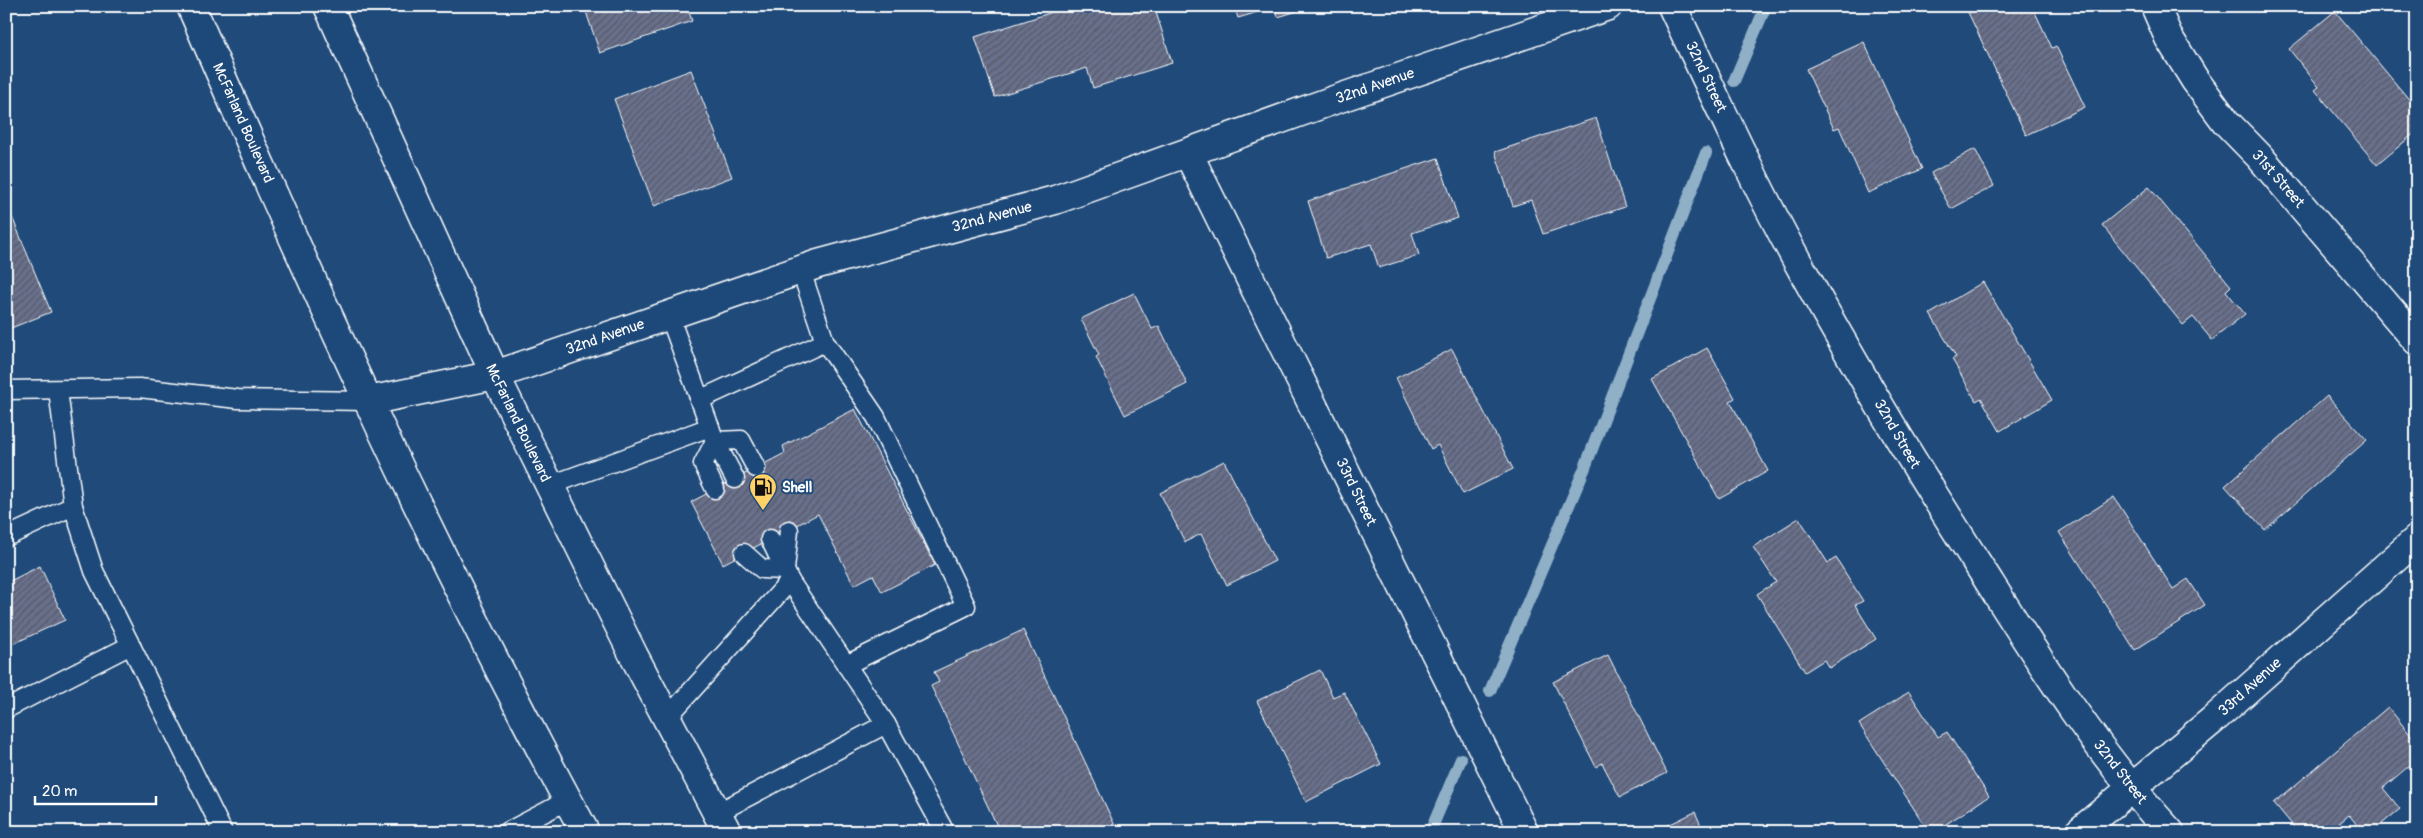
<svg xmlns="http://www.w3.org/2000/svg" width="2423" height="838" font-family="Pangolin,sans-serif">
	<defs>
		<pattern id="building-hatch" width="6" height="6" patternUnits="userSpaceOnUse" patternTransform="scale(1.25)"><rect width="6" height="6" fill="#686f8c"/><path d="M-1 1l2-2M0 6l6-6M5 7l2-2" fill="none" stroke="#575a66"/></pattern>
	</defs>
	<rect width="100%" height="100%" fill="#1f4a7a"/>
	<filter id="ink" filterUnits="userSpaceOnUse"><feTurbulence type="fractalNoise" baseFrequency=".02" numOctaves="2"/><feDisplacementMap in="SourceGraphic" scale="10" xChannelSelector="R" yChannelSelector="G"/><feConvolveMatrix kernelMatrix="1 2 1 2 8 2 1 2 1" color-interpolation-filters="sRGB"/></filter>
	<g filter="url(#ink)">
		<g fill="none" stroke-linecap="round" stroke-linejoin="round">
			<g stroke="#8fb0c7" stroke-width="12">
				<polyline points="1734,81 1766,6"/>
				<polyline points="1490,691 1584,470 1706,153"/>
				<polyline points="1430,832 1461,759"/>
			</g>
		</g>
		<g fill="url(#building-hatch)" stroke="#fff">
			<polygon points="584,6 687,6 692,21 600,53"/>
			<polygon points="1071,6 1154,6 1172,63 1093,88 1087,68 995,97 975,37"/>
			<polygon points="1234,6 1314,6 1278,17 1275,7 1238,18"/>
			<polygon points="1970,6 2032,6 2052,48 2056,46 2085,107 2026,135 1966,8"/>
			<polygon points="2335,11 2417,109 2417,131 2377,165 2315,90 2319,87 2289,49"/>
			<polygon points="1864,42 1922,169 1868,193 1839,127 1834,129 1806,69"/>
			<polygon points="691,70 732,177 654,206 614,99"/>
			<polygon points="1596,118 1625,207 1543,234 1531,200 1513,206 1495,152"/>
			<polygon points="1975,149 1994,186 1951,209 1931,173"/>
			<polygon points="1438,158 1458,218 1412,233 1419,255 1379,268 1371,244 1326,258 1308,201"/>
			<polygon points="2149,187 2231,286 2226,291 2245,314 2212,340 2193,317 2183,325 2102,225"/>
			<polygon points="6,202 51,312 6,330"/>
			<polygon points="1983,282 2052,400 2000,431 1981,398 1976,401 1952,359 1956,357 1930,314"/>
			<polygon points="1134,293 1152,329 1159,326 1187,384 1125,415 1096,357 1099,355 1081,319"/>
			<polygon points="1707,348 1735,398 1730,401 1768,471 1719,499 1652,379"/>
			<polygon points="1452,349 1513,469 1463,494 1438,445 1431,449 1396,378"/>
			<polygon points="2327,396 2367,440 2265,530 2225,486"/>
			<polygon points="855,409 935,565 882,592 873,575 854,585 818,514 723,564 691,502 785,453 783,446"/>
			<polygon points="1224,461 1275,561 1227,585 1201,534 1185,542 1160,493"/>
			<polygon points="2114,497 2173,589 2188,579 2205,605 2135,650 2059,532"/>
			<polygon points="1799,518 1828,563 1836,558 1863,601 1855,605 1876,639 1829,668 1824,660 1805,672 1757,594 1776,582 1753,547"/>
			<polygon points="40,566 65,620 6,647 6,583"/>
			<polygon points="1023,630 1118,832 1000,832 931,686 939,682 934,672"/>
			<polygon points="1608,655 1667,773 1620,797 1602,763 1596,767 1553,682"/>
			<polygon points="1320,670 1333,697 1344,692 1381,764 1306,802 1257,701"/>
			<polygon points="1909,692 1938,737 1947,732 1989,796 1934,832 1929,832 1859,724"/>
			<polygon points="2388,707 2417,743 2417,759 2383,788 2400,809 2372,832 2363,832 2349,815 2329,832 2298,832 2274,803"/>
			<polygon points="1695,812 1704,832 1654,832"/>
		</g>
		<g fill="none" stroke-linecap="round" stroke-linejoin="round">
			<g stroke="#fff" stroke-width="21">
				<g id="lane">
					<polyline points="669,315 715,441 735,479"/>
					<polyline points="825,342 876,417 966,606 846,665"/>
					<polyline points="6,390 139,388 238,399 368,401"/>
					<polyline points="58,390 73,506 94,571 223,832"/>
					<polyline points="699,400 825,342 801,271"/>
					<polyline points="548,486 710,427"/>
					<polyline points="715,489 703,464 715,441 741,440 756,468"/>
					<polyline points="6,537 73,506"/>
					<polyline points="744,553 762,569 785,570 789,530"/>
					<polyline points="790,581 886,724 945,832"/>
					<polyline points="6,709 131,645"/>
					<polyline points="667,718 790,581 770,539"/>
					<polyline points="717,813 886,724"/>
					<polyline points="507,832 568,800"/>
				</g>
			</g>
			<g stroke="#fff" stroke-width="31">
				<g id="street">
					<path d="M1672 6C1714 94 1754 183 1801 268 1859 374 1922 478 1988 580 2044 668 2099 755 2170 832"/>
					<polyline points="2155,6 2169,38 2195,80 2226,122 2259,156 2417,341"/>
					<polyline points="1188,153 1524,832"/>
					<polyline points="368,401 495,375 818,264 1055,200 1334,100 1608,6"/>
					<polyline points="2079,832 2214,719 2417,539"/>
				</g>
			</g>
			<g stroke="#fff" stroke-width="31">
				<g id="highway">
					<path d="M191 6C312 286 439 564 585 832"/>
					<polyline points="328,6 495,375 634,656 727,832"/>
				</g>
			</g>
			<use href="#lane" stroke="#1f4a7a" stroke-width="18"/>
			<use href="#street" stroke="#1f4a7a" stroke-width="28"/>
			<use href="#highway" stroke="#1f4a7a" stroke-width="28"/>
		</g>
	</g>
	<defs>
		<g id="fuel-pin" transform="scale(1.4375)"><path d="M0 17L-7.5 6A9.5 9.5 0 1 1 7.5 6Z" fill="#ffd166" stroke="#1f4a7a"/><path d="M-5.5-6h7V0h2V4h1.3V-2.5L3-4.5l.8-.8L6-3V5H2.5V1h-1V6h-7ZM-4.2-4.7v3.2H.2V-4.7Z" fill="#111"/></g>
	</defs>
	<g fill-rule="evenodd">
		<use href="#fuel-pin" x="763" y="487"/>
	</g>
	<g text-anchor="middle" dominant-baseline="central" stroke-width="4" stroke-linejoin="round" paint-order="stroke">
		<g font-size="15" fill="#fff" stroke="#1f4a7a">
			<text transform="translate(1706 77) rotate(65)">32nd Street</text>
			<text transform="translate(1375 86) rotate(-19)">32nd Avenue</text>
			<text transform="translate(243 123) rotate(66)">McFarland Boulevard</text>
			<text transform="translate(2278 179) rotate(49)">31st Street</text>
			<text transform="translate(992 217) rotate(-15)">32nd Avenue</text>
			<text transform="translate(605 337) rotate(-19)">32nd Avenue</text>
			<text transform="translate(518 423) rotate(64)">McFarland Boulevard</text>
			<text transform="translate(1897 434) rotate(60)">32nd Street</text>
			<text transform="translate(1356 492) rotate(64)">33rd Street</text>
			<text transform="translate(2250 687) rotate(-42)">33rd Avenue</text>
			<text transform="translate(2120 772) rotate(52)">32nd Street</text>
		</g>
		<g font-size="15" font-weight="bold" fill="#fff" stroke="#1f4a7a" text-anchor="start">
			<text x="782" y="487">Shell</text>
		</g>
	</g>
	<rect width="2423" height="838" fill="none" stroke="#1f4a7a" stroke-width="25"/>
	<rect x="12" y="12" width="2398" height="813" fill="none" stroke="#fff" stroke-width="2" filter="url(#ink)"/>
	<path d="M35 796v8h121v-8" fill="none" stroke="#ffffff" stroke-width="2.5"/>
	<text x="42" y="796" font-size="15" fill="#ffffff" stroke="#1f4a7a" stroke-width="4" paint-order="stroke">20 m</text>
</svg>
